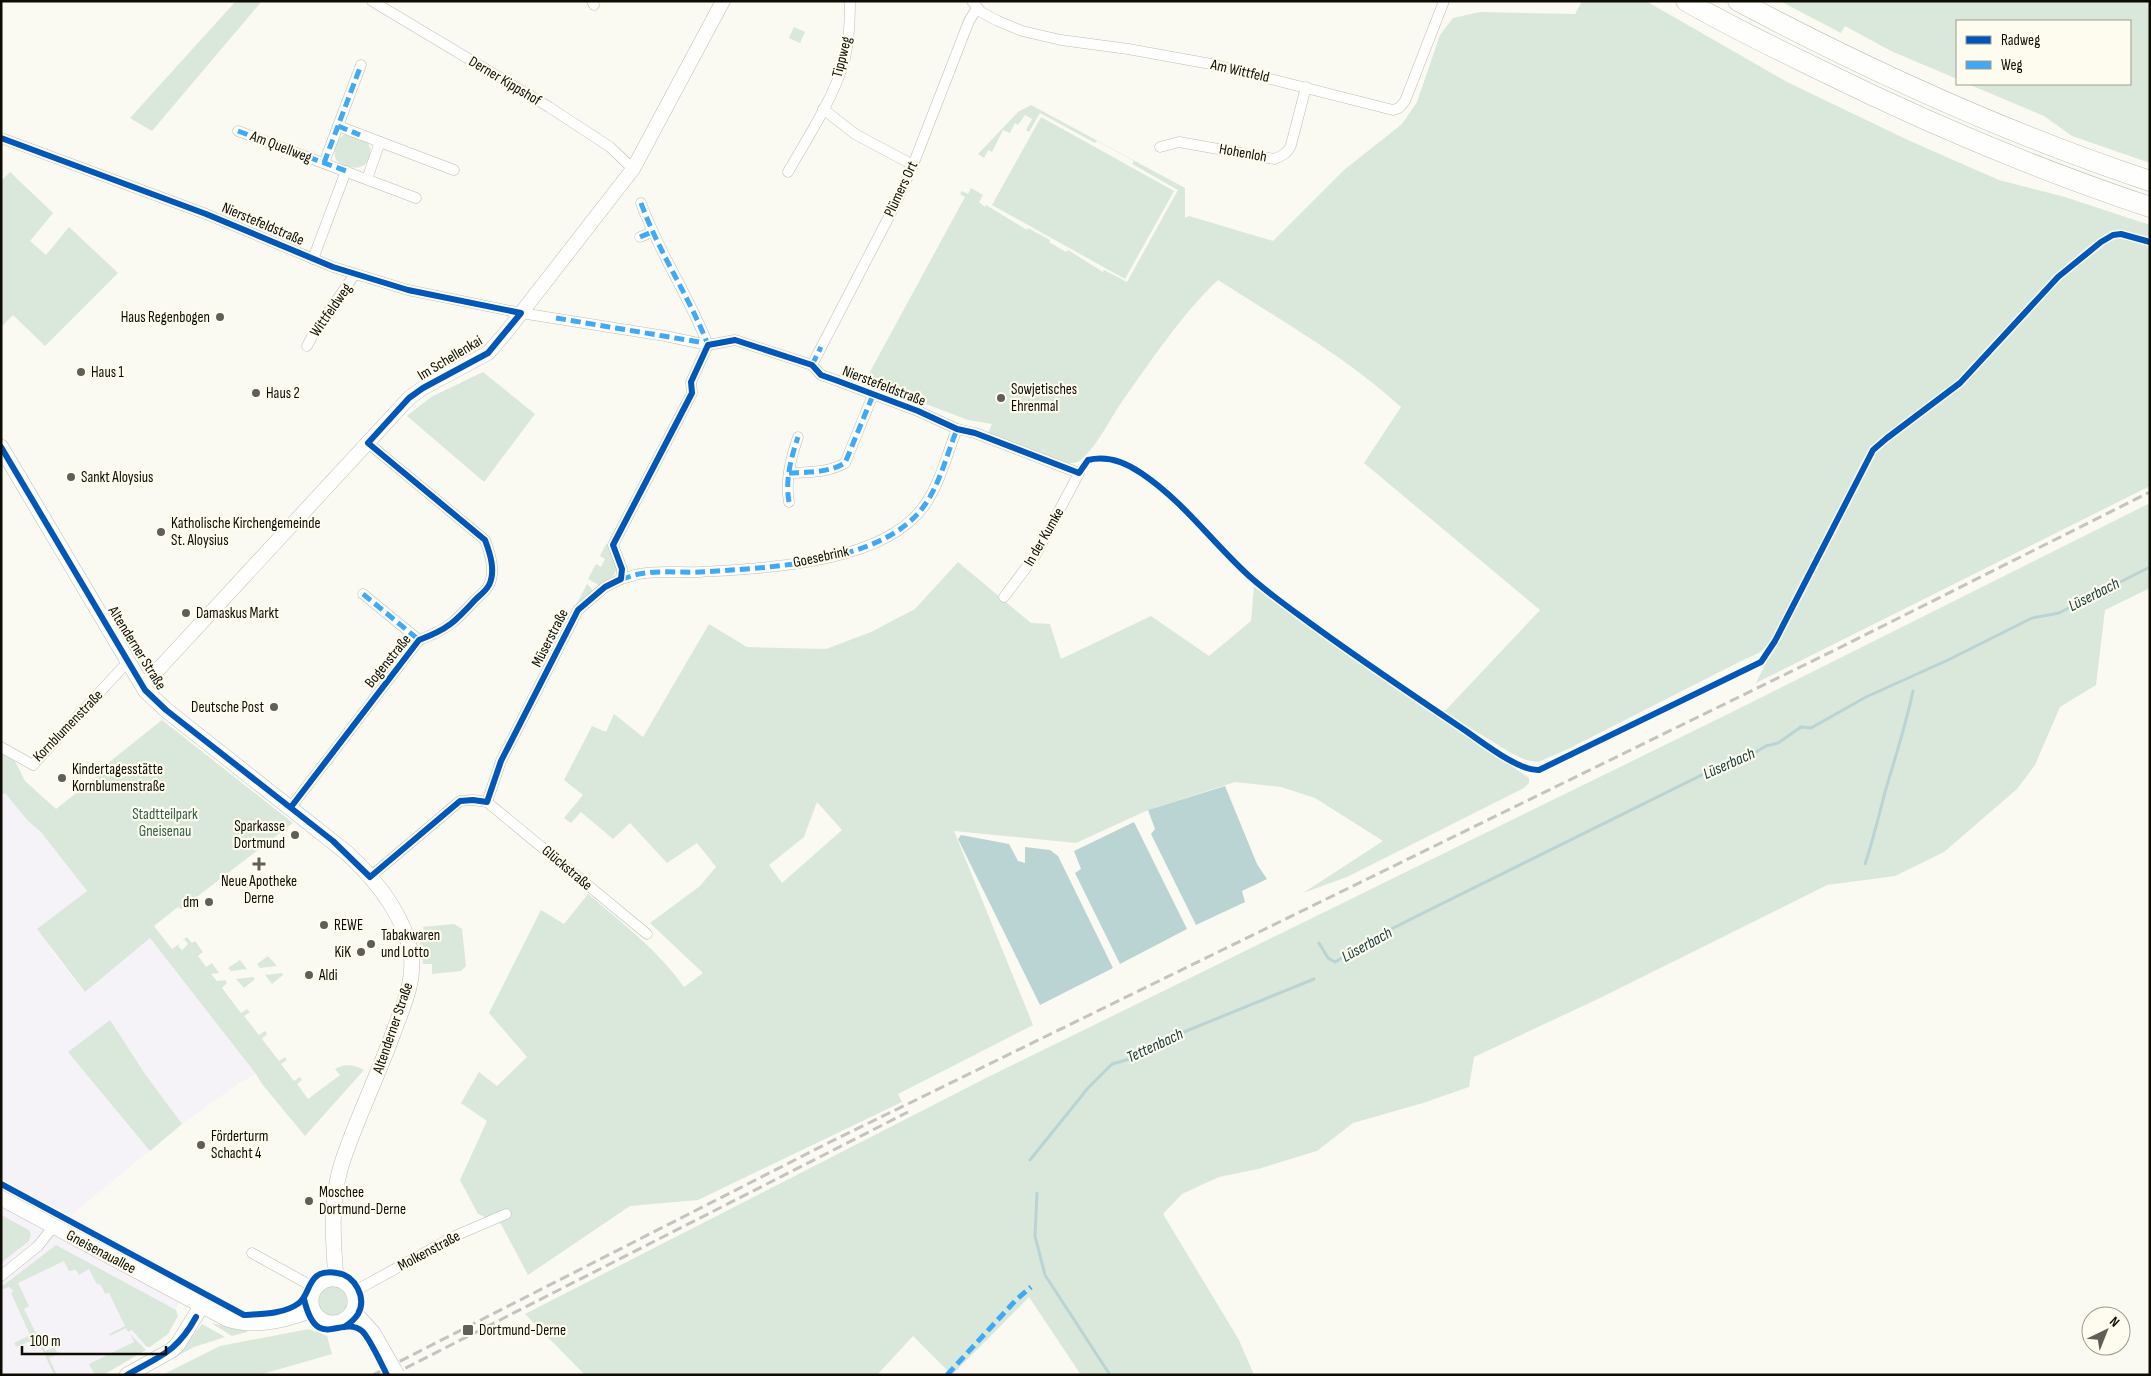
<svg xmlns="http://www.w3.org/2000/svg" width="2151" height="1376" font-family="'Sofia Sans Condensed',sans-serif">
	<rect width="100%" height="100%" fill="#faf9f2"/>
	<polygon fill="#f6f3f8" points="5,792 28,821 41,832 88,891 48,946 84,992 150,938 256,1074 239,1083 182,1124 71,1215 189,1280 163,1337 94,1375 1,1375 1,795"/>
	<g fill="#dae8db" fill-rule="evenodd">
		<polygon points="236,1 262,1 152,131 130,118"/>
		<path d="M1582 1H1646L1787 82 1910 141 1999 180 2065 197 2150 225V486L1756 683 1866 462 1836 514 1775 638 1759 653 1739 662 1568 749 1538 762 1526 760 1511 753 1444 712 1540 610 1364 463 1401 407C1346 357 1280 320 1218 280 1181 315 1151 361 1121 403 1109 421 1098 444 1082 459 1078 463 1074 463 1068 463L988 433 992 424 968 420 865 381 965 197 960 194 962 191 968 194 971 188 983 195 979 202 985 207 986 205 1027 230 1028 228 1050 240 1049 242 1066 252 1068 250 1103 272 1104 270 1127 282 1178 190 1132 164 1134 161 1097 141 1095 143 1040 113 1029 132 1026 130 1032 119 1025 115 1018 125 1015 123 1010 133 1003 130 992 152 988 150 984 158 978 154 1018 112 1031 105 1185 188V218L1189 216 1273 241 1344 170 1402 124 1417 102 1440 35 1453 18 1480 12 1575 14ZM1915 414 1917 416 1887 437 1892 430Z"/>
		<polygon points="1780,1 2150,1 2150,163 2072,136 2044,116 1968,84 2130,84 2130,21 1957,21 1957,79 1891,51 1845,26 1841,33"/>
		<polygon points="794,27 805,32 800,43 789,38"/>
		<polygon points="1041,117 1174,191 1125,279 992,205"/>
		<path d="M345 134 368 143C371 149 371 152 369 158 364 173 345 168 336 160 332 151 336 139 345 134Z"/>
		<polygon points="10,172 53,213 30,241 46,255 69,227 118,273 45,346 13,315 1,327 1,181"/>
		<polygon points="483,372 535,414 484,482 407,416 431,397"/>
		<polygon points="2150,503 2150,588 2105,610 2096,685 2060,707 2035,765 2017,789 1944,852 1895,876 1827,885 1598,999 1474,1057 1469,1087 1423,1103 1353,1123 1317,1151 1258,1169 1219,1177 1182,1194 1163,1214 1239,1340 1254,1375 1081,1375 1029,1297 952,1375 913,1336 877,1375 585,1375 525,1314 986,1078 1726,715"/>
		<polygon points="606,544 611,547 617,567 614,575 600,586 588,579 596,564 601,567 605,559 600,556"/>
		<path d="M958 562 1031 623 1050 624 1061 659 1151 616 1209 656 1251 621 1254 587 1529 778V783L1524 788 1347 877 1303 893 1383 841 1315 798 1281 787 1235 782 1148 810 1076 843 954 831 1033 1025 898 1094 902 1102 698 1200 630 1206 528 1275 501 1224 478 1214 460 1180 487 1121 461 1103 479 1072 497 1086 527 1057 489 1013 541 910 564 924 588 894C622 923 658 950 684 987L703 973 650 923 700 886 716 867 697 843 667 863 630 823 613 839 581 812 571 823 564 818 583 795 564 780 592 726 606 732 614 714 643 737 709 624 747 647 826 649 871 632 915 609ZM817 802 842 830 782 883 769 865 804 837Z"/>
		<polygon points="587,584 592,589 592,592 576,605"/>
		<path d="M162 720 293 823 181 909 178 907 154 926 172 949 180 943 178 946 182 950 188 944 185 940 182 941 187 937 192 943 195 941 203 952 198 956 206 967 212 963 219 973 211 974 217 981 225 980 227 983 222 988 241 1013 247 1009 250 1012 244 1016 259 1035 265 1031 267 1034 262 1039 279 1061 285 1057 287 1060 281 1064 294 1081 300 1077 302 1080 297 1084 308 1099 340 1075 335 1069C346 1063 354 1065 364 1070L305 1136 262 1084 256 1074 150 938 85 992 37 929 87 891 41 832 28 821 5 793 1 795V752L15 761 25 781 56 809 105 770 103 767Z"/>
		<polygon points="454,924 462,929 466,966 461,971 432,974 432,964 423,964 419,938 426,936 423,927"/>
		<polygon points="268,956 277,966 260,968 257,964"/>
		<polygon points="240,960 247,969 231,971 228,968"/>
		<polygon points="282,973 283,975 272,984 265,975"/>
		<polygon points="253,977 255,979 244,988 236,979"/>
		<polygon points="110,1020 145,1074 182,1124 150,1151 68,1052"/>
		<polygon points="1,1215 29,1230 31,1234 29,1241 1,1263"/>
		<polygon points="56,1245 176,1310 178,1316 168,1334 150,1347 147,1347 132,1330 128,1332 126,1328 110,1336 109,1334 125,1326 109,1293 105,1294 101,1285 96,1283 89,1269 79,1275 76,1270 69,1271 64,1261 18,1283 29,1306 24,1309 45,1351 54,1347 58,1354 49,1358 57,1375 54,1375 37,1338 16,1347 14,1343 30,1335 11,1293 14,1291 9,1287 1,1290 1,1287"/>
		<circle cx="332" cy="1301" r="15"/>
		<polygon points="211,1323 247,1331 247,1332 232,1336"/>
		<polygon points="202,1324 225,1337 194,1347 159,1366 159,1364 186,1344"/>
		<polygon points="309,1329 327,1336 332,1354 259,1375 162,1375 220,1346"/>
		<polygon points="130,1334 146,1350 103,1375 95,1375 89,1364 134,1342"/>
	</g>
	<g fill="#bad4d3">
		<polygon points="1225,786 1257,864 1267,879 1242,891 1245,902 1196,925 1151,834 1155,829 1148,810"/>
		<polygon points="1134,822 1187,929 1120,964 1075,873 1081,869 1074,851"/>
		<polygon points="961,835 1009,844 1018,861 1025,863 1025,847 1050,850 1058,856 1113,968 1040,1005 958,839"/>
	</g>
	<g fill="none" stroke-linecap="round" stroke-linejoin="round">
		<g stroke="#bad4d3" stroke-width="3">
			<path d="M1865 864C1873 840 1879 816 1885 792 1895 758 1906 725 1913 691"/>
			<polyline points="1319,943 1328,958 1335,962 1372,939 1415,917 1732,760 1746,758 1766,746 1778,743 1801,727 1811,728 1866,697 1948,660 2032,618 2059,613 2150,567"/>
			<polyline points="1030,1160 1088,1088 1112,1064 1143,1055 1174,1036 1314,979"/>
			<polyline points="1037,1193 1035,1236 1045,1275 1110,1375"/>
		</g>
		<g stroke="#bfbdb4" stroke-width="11">
			<g id="minor">
				<polyline points="372,1 549,107 610,147 633,169"/>
				<polyline points="592,1 594,5"/>
				<polyline points="972,1 981,12 998,21 1022,31 1061,40 1128,49 1211,64 1393,110 1399,108 1405,101 1444,1"/>
				<polyline points="823,109 855,134 913,165"/>
				<polyline points="338,126 454,170"/>
				<polyline points="238,131 416,198"/>
				<polyline points="1,138 206,214 333,267 408,290 521,313 665,336 708,345 735,340 812,365 821,375 838,381 918,411 957,429 975,433 1079,473 1035,556 1004,597"/>
				<path d="M1160 147 1179 142 1274 159C1282 156 1288 153 1291 145L1306 87"/>
				<polyline points="324,163 361,65"/>
				<path d="M788 172C808 137 832 101 844 62 849 43 850 21 850 1"/>
				<polyline points="367,179 380,142"/>
				<path d="M641 203C659 253 689 296 708 345"/>
				<polyline points="640,237 652,232"/>
				<polyline points="313,259 346,171"/>
				<polyline points="307,346 314,333 355,274"/>
				<polyline points="812,365 895,205 913,165 969,21 977,8"/>
				<path d="M789 473C808 472 828 473 845 463L873 395"/>
				<path d="M789 502C785 480 791 458 798 437"/>
				<path d="M621 579C627 578 633 575 639 574 659 570 681 573 700 572 765 568 883 564 924 506 940 484 947 454 957 429"/>
				<polyline points="363,594 419,640"/>
				<polyline points="1,747 33,765 122,668 130,664"/>
				<polyline points="487,802 501,761 578,610 605,587 621,579 622,569 613,545 692,393 691,382 708,345"/>
				<polyline points="487,802 647,934"/>
				<path d="M291 807 419 640C448 629 455 622 475 600 479 596 486 591 489 585 496 571 490 553 485 540L368 443"/>
				<polyline points="370,877 460,801 473,800 487,802"/>
				<polyline points="252,1253 315,1288"/>
				<polyline points="1,1276 38,1246 54,1226"/>
				<polyline points="353,1292 455,1236 506,1214"/>
			</g>
		</g>
		<g stroke="#bfbdb4" stroke-width="15">
			<polyline id="tertiary" points="143,686 409,398 423,388 488,353 504,335 633,169 723,1"/>
		</g>
		<g stroke="#bfbdb4" stroke-width="16">
			<g id="secondary">
				<path d="M1 447 145 690 166 710 347 853C375 879 404 915 411 954 415 980 404 1004 395 1028 379 1074 356 1119 341 1166 330 1203 333 1241 336 1279"/>
				<path d="M1 1198 227 1319C253 1328 286 1320 312 1310"/>
				<circle cx="333" cy="1301" r="22"/>
				<polyline points="353,1311 373,1333 381,1347"/>
				<polyline points="127,1375 172,1350 178,1344 202,1305"/>
			</g>
		</g>
		<g stroke="#bfbdb4" stroke-width="21">
			<g id="motorway">
				<path d="M1686 1C1729 26 1773 47 1818 69 1925 122 2036 169 2150 207"/>
				<path d="M1738 1C1870 71 2008 134 2150 181"/>
			</g>
		</g>
		<use href="#minor" stroke="#fefefd" stroke-width="10"/>
		<use href="#tertiary" stroke="#fefefd" stroke-width="14"/>
		<use href="#secondary" stroke="#fefefd" stroke-width="15"/>
		<use href="#motorway" stroke="#fefefd" stroke-width="20"/>
		<g stroke="#c4c3c2" stroke-width="3" stroke-dasharray="10 5" stroke-linecap="butt">
			<polyline points="373,1375 830,1142 1839,648 2150,492"/>
			<polyline points="392,1375 908,1112"/>
		</g>
		<g stroke="#bfbdb4" stroke-width="16" stroke-linecap="butt">
			<polyline id="secondary-bridge" points="381,1347 397,1375"/>
		</g>
		<use href="#secondary-bridge" stroke="#fefefd" stroke-width="15"/>
		<g stroke="#3fa9f5" stroke-width="5" stroke-dasharray="10 5" stroke-linecap="butt">
			<polyline points="338,126 360,135"/>
			<polyline points="238,131 346,171"/>
			<polyline points="324,163 361,65"/>
			<path d="M641 203C659 253 689 296 708 345"/>
			<polyline points="640,237 652,232"/>
			<polyline points="556,318 711,344"/>
			<polyline points="812,365 821,347"/>
			<path d="M789 473C808 472 828 473 845 463L873 395"/>
			<path d="M789 502C785 480 791 458 798 437"/>
			<path d="M621 579C627 578 633 575 639 574 659 570 681 573 700 572 765 568 883 564 924 506 940 484 947 454 957 429"/>
			<polyline points="363,594 419,640"/>
			<polyline points="947,1375 1016,1300 1031,1287"/>
		</g>
		<g stroke="#fefbef" stroke-width="9">
			<g id="cycleway">
				<path d="M1 138 206 214 333 267 408 290 521 313 488 353 423 388 409 398 368 443 485 540C490 553 496 571 489 585 486 591 479 596 475 600 455 622 448 629 419 640L291 807"/>
				<path d="M1 447 145 690 166 710 333 841 370 877 460 801 473 800 487 802 501 761 578 610 605 587 621 579 622 569 613 545 692 393 691 382 708 345 735 340 812 365 821 375 838 381 918 411 957 429 975 433 1079 473 1088 460C1108 455 1125 462 1141 473 1183 501 1212 542 1248 575 1269 594 1292 610 1314 626 1362 661 1411 694 1460 727 1480 740 1517 771 1539 770L1761 662 1775 641 1873 450 1887 438 1960 383 2058 277 2101 242 2113 235 2121 234 2150 242"/>
				<path d="M1 1184 244 1315C261 1314 285 1314 299 1303 312 1293 306 1268 337 1273 355 1275 367 1298 358 1314 355 1319 349 1324 344 1327"/>
				<path d="M304 1299C317 1354 341 1314 362 1331 369 1337 382 1365 387 1375"/>
				<path d="M127 1375C160 1356 177 1352 196 1317"/>
			</g>
		</g>
		<use href="#cycleway" stroke="#0057b8" stroke-width="6"/>
	</g>
	<g fill="#615e57" stroke="#fefbef" stroke-width="2">
		<circle cx="220" cy="317" r="5"/>
		<circle cx="81" cy="372" r="5"/>
		<circle cx="256" cy="393" r="5"/>
		<circle cx="1001" cy="398" r="5"/>
		<circle cx="71" cy="477" r="5"/>
		<circle cx="161" cy="532" r="5"/>
		<circle cx="186" cy="613" r="5"/>
		<circle cx="274" cy="707" r="5"/>
		<circle cx="62" cy="778" r="5"/>
		<circle cx="295" cy="835" r="5"/>
		<path d="M256.5 856.5h5v5h5v5h-5v5h-5v-5h-5v-5h5z"/>
		<circle cx="209" cy="902" r="5"/>
		<circle cx="324" cy="925" r="5"/>
		<circle cx="371" cy="944" r="5"/>
		<circle cx="361" cy="952" r="5"/>
		<circle cx="309" cy="975" r="5"/>
		<circle cx="201" cy="1145" r="5"/>
		<circle cx="309" cy="1201" r="5"/>
		<rect x="462" y="1324" width="12" height="12" rx="2.5"/>
	</g>
	<g text-anchor="middle" dominant-baseline="central" stroke-width="4.5" stroke-linejoin="round" paint-order="stroke">
		<g font-size="15" fill="#0e0b03" stroke="#fefbef">
			<text transform="translate(842 57) rotate(-76)">Tippweg</text>
			<text transform="translate(1240 71) rotate(13)">Am Wittfeld</text>
			<text transform="translate(505 81) rotate(31)">Derner Kippshof</text>
			<text transform="translate(281 147) rotate(21)">Am Quellweg</text>
			<text transform="translate(1243 153) rotate(10)">Hohenloh</text>
			<text transform="translate(901 189) rotate(-65)">Plümers Ort</text>
			<text transform="translate(263 224) rotate(23)">Nierstefeldstraße</text>
			<text transform="translate(331 310) rotate(-55)">Wittfeldweg</text>
			<text transform="translate(450 358) rotate(-31)">Im Schellenkai</text>
			<text transform="translate(884 386) rotate(21)">Nierstefeldstraße</text>
			<text transform="translate(1044 537) rotate(-60)">In der Kumke</text>
			<text transform="translate(821 557) rotate(-12)">Goesebrink</text>
			<text transform="translate(550 638) rotate(-63)">Müserstraße</text>
			<text transform="translate(137 648) rotate(58)">Altenderner Straße</text>
			<text transform="translate(388 661) rotate(-51)">Bogenstraße</text>
			<text transform="translate(68 726) rotate(-46)">Kornblumenstraße</text>
			<text transform="translate(567 868) rotate(40)">Glückstraße</text>
			<text transform="translate(393 1028) rotate(-71)">Altenderner Straße</text>
			<text transform="translate(429 1251) rotate(-28)">Molkenstraße</text>
			<text transform="translate(101 1252) rotate(28)">Gneisenauallee</text>
		</g>
		<g font-size="15" fill="#0e0b03" stroke="#fefbef" text-anchor="start">
			<text x="210" y="317" text-anchor="end">Haus Regenbogen</text>
			<text x="91" y="372">Haus 1</text>
			<text x="1011" y="389">Sowjetisches<tspan x="1011" dy="17">Ehrenmal</tspan></text>
			<text x="266" y="393">Haus 2</text>
			<text x="81" y="477">Sankt Aloysius</text>
			<text x="171" y="523">Katholische Kirchengemeinde<tspan x="171" dy="17">St. Aloysius</tspan></text>
			<text x="196" y="613">Damaskus Markt</text>
			<text x="264" y="707" text-anchor="end">Deutsche Post</text>
			<text x="72" y="769">Kindertagesstätte<tspan x="72" dy="17">Kornblumenstraße</tspan></text>
			<text x="285" y="826" text-anchor="end">Sparkasse<tspan x="285" dy="17">Dortmund</tspan></text>
			<text x="259" y="881" text-anchor="middle">Neue Apotheke<tspan x="259" dy="17">Derne</tspan></text>
			<text x="199" y="902" text-anchor="end">dm</text>
			<text x="334" y="925">REWE</text>
			<text x="381" y="935">Tabakwaren<tspan x="381" dy="17">und Lotto</tspan></text>
			<text x="351" y="952" text-anchor="end">KiK</text>
			<text x="319" y="975">Aldi</text>
			<text x="211" y="1136">Förderturm<tspan x="211" dy="17">Schacht 4</tspan></text>
			<text x="319" y="1192">Moschee<tspan x="319" dy="17">Dortmund-Derne</tspan></text>
			<text x="479" y="1330">Dortmund-Derne</text>
		</g>
		<g font-size="15" fill="#2f6146" stroke="#fefbef">
			<text x="165" y="814">Stadtteilpark<tspan x="165" dy="17">Gneisenau</tspan></text>
		</g>
		<g font-size="16" font-style="italic" fill="#13383a" stroke="#fefbef">
			<text transform="translate(2094 595) rotate(-27)">Lüserbach</text>
			<text transform="translate(1729 764) rotate(-24)">Lüserbach</text>
			<text transform="translate(1367 945) rotate(-29)">Lüserbach</text>
			<text transform="translate(1155 1046) rotate(-25)">Tettenbach</text>
		</g>
	</g>
	<rect width="2151" height="1376" fill="none" stroke="#0e0b03" stroke-width="5"/>
	<rect x="1956" y="20" width="175" height="65" fill="#fefbef" stroke="#9e9b91"/>
	<rect x="1966" y="36" width="25" height="8" fill="#0057b8" stroke="#9e9b91"/>
	<text x="2001" y="45" font-size="15" fill="#0e0b03">Radweg</text>
	<rect x="1966" y="61" width="25" height="8" fill="#3fa9f5" stroke="#9e9b91"/>
	<text x="2001" y="70" font-size="15" fill="#0e0b03">Weg</text>
	<g transform="translate(2106 1331) rotate(43)"><circle r="24" fill="#fefbef" stroke="#9e9b91"/>
	<path d="M0-4L9 19L0 12L-9 19Z" fill="#615e57"/>
	<text y="-8" font-size="14" font-weight="bold" text-anchor="middle" fill="#0e0b03">N</text>
	</g>
	<path d="M22 1346v8h144v-8" fill="none" stroke="#0e0b03" stroke-width="2.5"/>
	<text x="30" y="1346" font-size="15" fill="#0e0b03" stroke="#fefbef" stroke-width="4" paint-order="stroke">100 m</text>
</svg>
